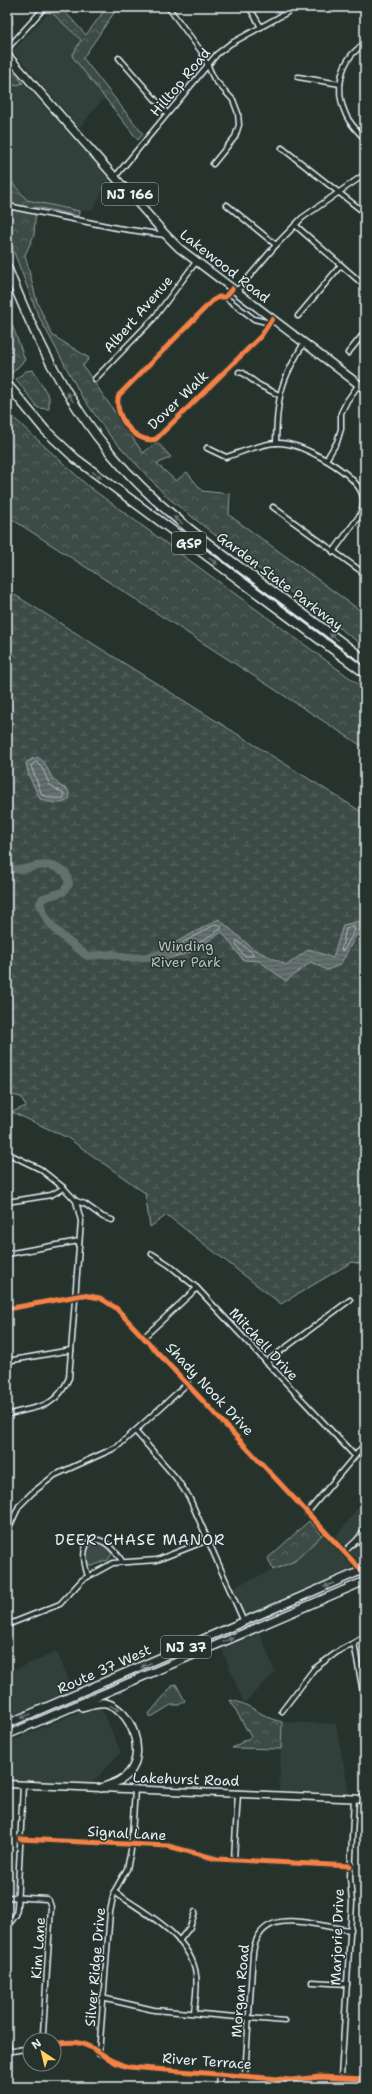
<svg xmlns="http://www.w3.org/2000/svg" width="372" height="2094" font-family="'Shantell Sans',sans-serif">
	<defs>
		<pattern id="forest-crowns" width="20" height="18" patternUnits="userSpaceOnUse"><rect width="20" height="18" fill="#3e4b47"/><path d="M2 6a3 3 0 1 1 6 0M12 15a3 3 0 1 1 6 0" fill="none" stroke="#5a6562"/></pattern>
		<pattern id="wetland-marsh" width="20" height="14" patternUnits="userSpaceOnUse"><rect width="20" height="14" fill="#3e4b47"/><path d="M1 5h8M5 5V1M11 12h8M15 12V8" fill="none" stroke="#5a6562"/></pattern>
		<pattern id="water-rules" width="6" height="5" patternUnits="userSpaceOnUse"><rect width="6" height="5" fill="#636f6d"/><path d="M0 2.5h6" fill="none" stroke="#535a5a"/></pattern>
	</defs>
	<rect width="100%" height="100%" fill="#26332d"/>
	<filter id="ink" filterUnits="userSpaceOnUse"><feTurbulence type="fractalNoise" baseFrequency=".025" numOctaves="2"/><feDisplacementMap in="SourceGraphic" scale="8" xChannelSelector="R" yChannelSelector="G"/><feConvolveMatrix kernelMatrix="1 2 1 2 8 2 1 2 1" color-interpolation-filters="sRGB"/></filter>
	<g filter="url(#ink)">
		<g fill="#333f3a">
			<polygon points="50,11 81,41 72,56 105,97 79,128 13,51"/>
			<polygon points="23,83 110,179 92,210 79,211 27,200 13,184 7,159 7,88"/>
			<polygon points="360,1505 365,1510 365,1564 362,1564 335,1538"/>
			<polygon points="323,1534 351,1564 351,1569 249,1614 244,1613 233,1587 295,1561"/>
			<polygon points="260,1633 275,1672 244,1703 222,1649"/>
			<polygon points="57,1652 73,1690 7,1718 7,1673"/>
			<polygon points="100,1706 121,1752 92,1783 7,1779 7,1743 90,1707"/>
			<polygon points="282,1722 336,1724 349,1793 279,1791"/>
		</g>
		<path fill="#3e4b47" stroke="#939ea0" d="M95 1542 103 1544 112 1554 108 1560 92 1566C83 1562 86 1555 88 1547Z"/>
		<g fill="url(#forest-crowns)" stroke="#939ea0">
			<polygon points="7,7 12,7 13,24 7,28"/>
			<polygon points="53,7 65,7 66,13 86,35 107,7 118,7 83,58 143,134 138,140 72,56 81,40 50,11"/>
			<polygon points="7,66 23,83 7,88"/>
			<polygon points="7,159 13,184 27,200 79,211 79,216 36,207 34,235 25,255 37,302 52,335 89,358 83,366 143,453 157,442 171,457 157,464 176,481 187,472 202,491 230,494 229,515 365,614 365,647 239,554 167,497 110,436 81,395 38,315 7,234"/>
			<polygon points="7,311 25,360 12,373 7,367"/>
			<polygon points="33,370 49,397 49,409 38,408 16,379 26,371"/>
			<polygon points="7,408 16,420 88,486 365,689 365,748 7,516"/>
			<polygon points="309,1521 322,1535 295,1561 273,1570 268,1558"/>
			<polygon points="176,1684 185,1701 179,1705 171,1705 151,1717 149,1714 173,1685"/>
			<path d="M230 1700C252 1704 261 1717 282 1722L281 1749 232 1748 251 1737Z"/>
		</g>
		<path fill="url(#wetland-marsh)" stroke="#939ea0" fill-rule="evenodd" d="M7 590 365 814V1265L352 1262 281 1304 167 1215 150 1227 145 1193 68 1138 12 1112 26 1106 21 1097 7 1094ZM33 758 46 766 53 782 68 790 29 776 26 763Z"/>
		<g fill="url(#water-rules)" stroke="#98a3a5">
			<path d="M37 757C52 764 45 781 68 790L70 798C61 807 50 802 40 799L29 776 26 763Z"/>
			<polygon points="219,919 253,949 287,965 309,949 333,958 343,925 365,920 365,935 359,930 340,965 327,970 311,962 286,981 259,961 243,960 222,932 189,953 159,961 158,952"/>
		</g>
		<g fill="none" stroke-linecap="round" stroke-linejoin="round">
			<g stroke="#b3bdc0" stroke-width="1">
				<polygon points="36,762 42,768 50,785 64,794 64,798 52,798 42,795 31,766"/>
				<polygon points="217,924 221,926 221,929 187,950 170,953 170,950"/>
				<polygon points="354,927 355,930 344,950 341,951 346,929"/>
				<polygon points="237,941 253,953 253,956 244,956 236,944"/>
			</g>
			<path stroke="#636f6d" stroke-width="8" d="M7 868C30 875 40 855 66 873L69 884 63 892 43 898 40 903C47 929 68 940 87 956L113 954 127 958 148 957 167 952"/>
			<g stroke="#e8f1f8" stroke-width="7">
				<g id="minor">
					<polyline points="168,7 201,51 214,79 233,100 238,113 239,125 235,137 213,164"/>
					<polyline points="249,7 261,27"/>
					<path d="M365 44C340 58 334 90 346 115 350 124 358 132 365 139"/>
					<polyline points="7,49 45,7"/>
					<polyline points="119,58 167,113"/>
					<polyline points="298,77 340,84"/>
					<polyline points="282,148 365,213"/>
					<polyline points="115,177 217,54 230,44 297,7"/>
					<polyline points="227,205 276,245"/>
					<polyline points="8,206 117,228 165,235"/>
					<polyline points="295,225 365,286"/>
					<path d="M232 289 225 297H219L212 301 119 395C112 413 135 445 156 439L261 336 272 319"/>
					<polyline points="236,292 276,245 302,218 365,174"/>
					<polyline points="225,297 254,319 270,323"/>
					<polyline points="298,316 341,265"/>
					<polyline points="348,353 365,332"/>
					<polyline points="239,372 243,373 259,385 279,395"/>
					<polyline points="95,379 154,318 196,262"/>
					<path d="M276 443C277 397 280 382 304 343"/>
					<path d="M207 448 226 457C242 452 260 444 276 443 299 441 347 469 359 488 365 497 364 506 360 515L333 552"/>
					<polyline points="326,460 337,442 341,429 341,413 347,401 359,384"/>
					<polyline points="273,507 365,574"/>
					<polyline points="7,1153 40,1169 64,1188 76,1201 85,1204 103,1217 112,1220"/>
					<polyline points="7,1202 51,1195 64,1188"/>
					<polyline points="7,1254 79,1241"/>
					<polyline points="152,1254 169,1265 197,1288 355,1456"/>
					<polyline points="7,1309 83,1295 100,1298 116,1308 362,1571"/>
					<polyline points="144,1337 197,1288"/>
					<polyline points="7,1361 71,1350"/>
					<polyline points="266,1362 350,1300"/>
					<path d="M7 1415C37 1405 54 1411 69 1378L81 1221 76 1201"/>
					<polyline points="136,1432 176,1478 189,1497 244,1622"/>
					<polyline points="307,1513 365,1444"/>
					<polyline points="7,1532 19,1506 32,1493 55,1475 117,1447 188,1383"/>
					<polyline points="357,1540 365,1545"/>
					<polyline points="344,1552 357,1540 365,1530"/>
					<path d="M88 1576C74 1535 101 1527 122 1561"/>
					<polyline points="7,1625 60,1604 82,1580 113,1563 157,1560 208,1540"/>
					<polyline points="365,1636 354,1643 365,1703"/>
					<polyline points="282,1711 314,1669 340,1650 354,1643"/>
					<polyline points="20,1839 168,1846 217,1859 350,1866"/>
					<polyline points="234,1859 238,1793"/>
					<path d="M114 1892C144 1912 191 1936 196 1975 198 1987 195 2001 194 2012"/>
					<polyline points="7,1897 47,1899 49,1901 51,1907 43,2033 44,2040"/>
					<polyline points="7,1927 16,1915 17,1907 23,1785"/>
					<polyline points="179,1941 190,1927 195,1912"/>
					<polyline points="312,1982 347,1984"/>
					<polyline points="102,1998 154,2010 285,2021"/>
					<polyline points="7,2040 10,2052"/>
					<path d="M54 2044C62 2043 70 2041 79 2043 96 2046 108 2063 129 2067L291 2080 320 2077 365 2079"/>
					<polyline points="7,2052 30,2048"/>
					<polyline points="99,2054 110,1912 114,1892 127,1869 131,1850 135,1789"/>
					<path d="M245 2075 253 1953C260 1901 318 1928 351 1930"/>
					<polyline points="341,2077 352,1903 350,1877 354,1798"/>
					<polyline points="219,2087 220,2074"/>
				</g>
			</g>
			<g stroke="#e8f1f8" stroke-width="9">
				<polyline id="secondary" points="7,1784 365,1799"/>
			</g>
			<g stroke="#e8f1f8" stroke-width="10">
				<polyline id="primary" points="7,55 166,235 179,248 365,389"/>
			</g>
			<g stroke="#e8f1f8" stroke-width="10">
				<g id="trunk">
					<path d="M82 1707C89 1705 98 1702 106 1703 131 1710 146 1750 130 1772 123 1781 112 1784 101 1788"/>
					<polyline points="7,1724 365,1569"/>
					<polyline points="7,1735 365,1581"/>
				</g>
			</g>
			<g stroke="#e8f1f8" stroke-width="11">
				<g id="motorway">
					<path d="M7 267C34 335 65 400 113 456 153 504 203 540 253 577 290 604 328 632 365 660"/>
					<polyline points="7,384 45,430 76,459 365,673"/>
				</g>
			</g>
			<use href="#minor" stroke="#26332d" stroke-width="4"/>
			<use href="#secondary" stroke="#26332d" stroke-width="6"/>
			<use href="#primary" stroke="#26332d" stroke-width="7"/>
			<use href="#trunk" stroke="#26332d" stroke-width="7"/>
			<use href="#motorway" stroke="#26332d" stroke-width="8"/>
			<g stroke="#26332d" stroke-width="8">
				<g id="cycleway">
					<path d="M232 289 225 297H219L212 301 119 395C112 413 135 445 156 439L261 336 272 319"/>
					<polyline points="7,1309 83,1295 100,1298 116,1308 362,1571"/>
					<polyline points="20,1839 168,1846 217,1859 350,1866"/>
					<path d="M54 2044C62 2043 70 2041 79 2043 96 2046 108 2063 129 2067L291 2080 320 2077 365 2079"/>
				</g>
			</g>
			<use href="#cycleway" stroke="#f48246" stroke-width="5"/>
		</g>
		<defs><path id="oneway-solid" d="M-6-.8H1V-3.2L6.5 0L1 3.2V.8H-6Z"/></defs>
		<g fill="#6a7674">
			<use href="#oneway-solid" transform="translate(70 397) rotate(-123)"/>
			<use href="#oneway-solid" transform="translate(97 475) rotate(36)"/>
			<use href="#oneway-solid" transform="translate(178 520) rotate(-141)"/>
			<use href="#oneway-solid" transform="translate(213 561) rotate(36)"/>
			<use href="#oneway-solid" transform="translate(334 637) rotate(-144)"/>
			<use href="#oneway-solid" transform="translate(329 1585) rotate(157)"/>
			<use href="#oneway-solid" transform="translate(228 1640) rotate(-23)"/>
			<use href="#oneway-solid" transform="translate(146 1665) rotate(156)"/>
			<use href="#oneway-solid" transform="translate(115 1708) rotate(28)"/>
			<use href="#oneway-solid" transform="translate(26 1716) rotate(158)"/>
		</g>
	</g>
	<g text-anchor="middle" dominant-baseline="central" stroke-width="3" stroke-linejoin="round" paint-order="stroke">
		<g fill="#26332d" stroke="#aeb8bb" stroke-width="1">
			<rect x="102" y="183" width="56" height="22" rx="3"/>
			<rect x="172" y="532" width="34" height="22" rx="3"/>
			<rect x="161" y="1636" width="50" height="22" rx="3"/>
		</g>
		<g font-size="13" font-weight="bold" fill="#e8f1f8">
			<text x="130" y="194">NJ 166</text>
			<text x="189" y="543">GSP</text>
			<text x="186" y="1647">NJ 37</text>
		</g>
		<g font-size="14" fill="#e8f1f8" stroke="#26332d">
			<text transform="translate(180 82) rotate(-50)">Hilltop Road</text>
			<text transform="translate(225 266) rotate(38)">Lakewood Road</text>
			<text transform="translate(138 314) rotate(-49)">Albert Avenue</text>
			<text transform="translate(178 400) rotate(-44)">Dover Walk</text>
			<text transform="translate(280 581) rotate(37)">Garden State Parkway</text>
			<text transform="translate(264 1344) rotate(47)">Mitchell Drive</text>
			<text transform="translate(210 1389) rotate(47)">Shady Nook Drive</text>
			<text transform="translate(104 1669) rotate(-24)">Route 37 West</text>
			<text transform="translate(186 1779) rotate(2)">Lakehurst Road</text>
			<text transform="translate(127 1833) rotate(3)">Signal Lane</text>
			<text transform="translate(337 1937) rotate(-88)">Marjorie Drive</text>
			<text transform="translate(38 1948) rotate(-86)">Kim Lane</text>
			<text transform="translate(95 1967) rotate(-85)">Silver Ridge Drive</text>
			<text transform="translate(240 1991) rotate(-85)">Morgan Road</text>
			<text transform="translate(207 2061) rotate(4)">River Terrace</text>
		</g>
		<g font-size="14" fill="#b5bfc3" stroke="#26332d">
			<text x="186" y="946">Winding<tspan x="186" dy="16">River Park</tspan></text>
		</g>
		<g font-size="15" letter-spacing="1" fill="#e8f1f8" stroke="#26332d">
			<text x="140" y="1540">DEER CHASE MANOR</text>
		</g>
	</g>
	<rect width="372" height="2094" fill="none" stroke="#26332d" stroke-width="24"/>
	<rect x="12" y="12" width="348" height="2070" fill="none" stroke="#e8f1f8" stroke-width="1.5" filter="url(#ink)"/>
	<g transform="translate(42 2052) rotate(325)"><circle r="19" fill="#26332d" stroke="#747f7e"/>
	<path d="M0-3L7 15L0 10L-7 15Z" fill="#ffd166"/>
	<text y="-6" font-size="11" font-weight="bold" text-anchor="middle" fill="#e8f1f8">N</text>
	</g>
</svg>
